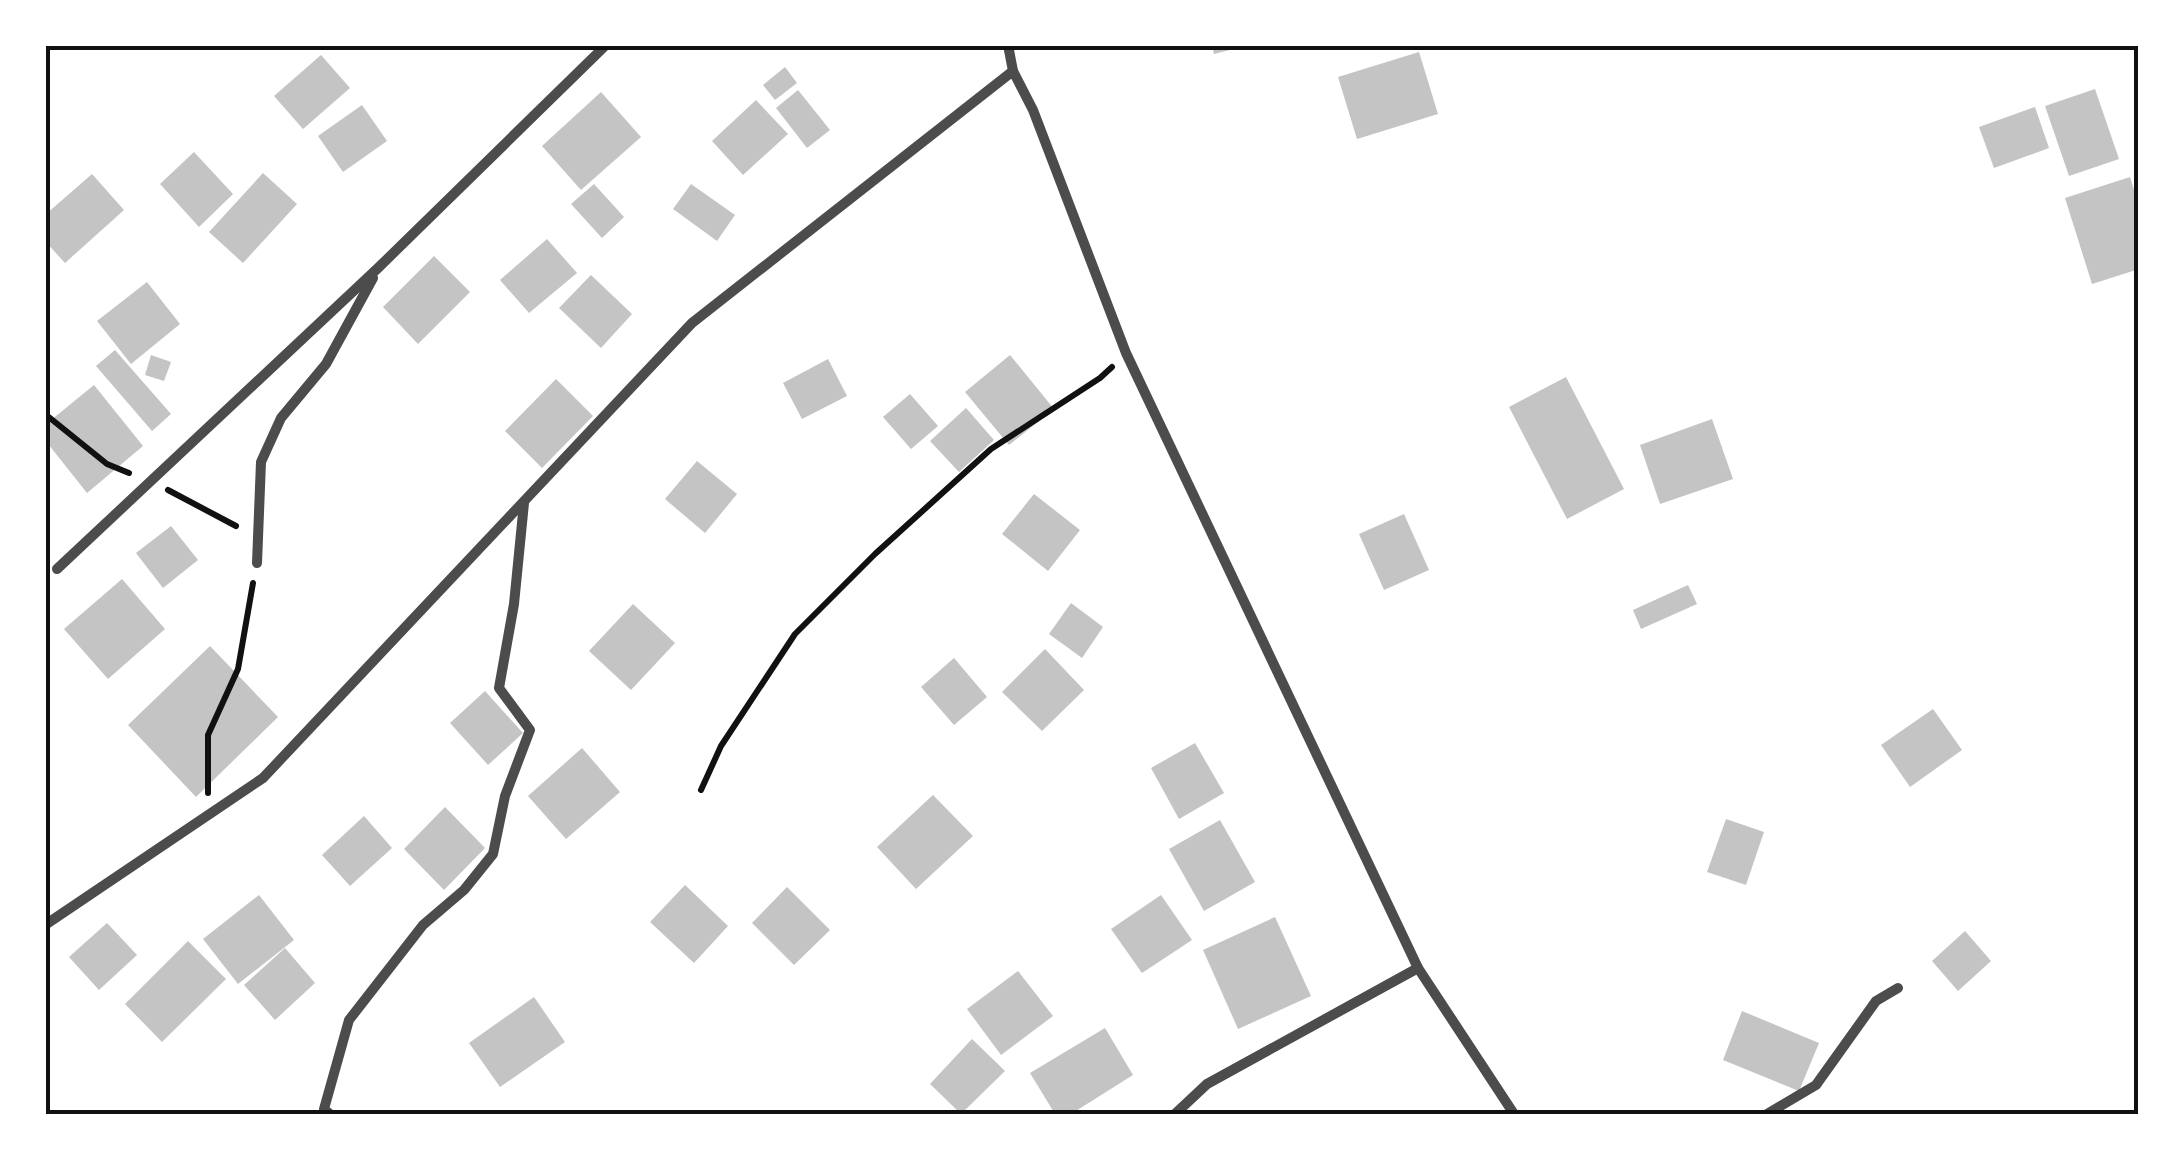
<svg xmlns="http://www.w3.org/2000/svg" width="2184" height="1159" font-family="Georgia,serif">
	<rect width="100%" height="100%" fill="#fff"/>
	<g fill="#c4c4c4">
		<polygon points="1212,45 1245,45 1245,46 1214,54"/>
		<polygon points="1419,52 1438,114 1357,139 1338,77"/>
		<polygon points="321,55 350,88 303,129 274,96"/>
		<polygon points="785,67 797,83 775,100 763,85"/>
		<polygon points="2095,89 2119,159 2069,176 2045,106"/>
		<polygon points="798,90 830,130 807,148 776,108"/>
		<polygon points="601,92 641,137 581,190 542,146"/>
		<polygon points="756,100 788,134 743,175 712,141"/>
		<polygon points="362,105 387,141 343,172 318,136"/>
		<polygon points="2035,107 2049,148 1994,168 1979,127"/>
		<polygon points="194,152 233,194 199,227 160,184"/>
		<polygon points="263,173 297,204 243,263 209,232"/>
		<polygon points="92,174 124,210 65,263 45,241 45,215"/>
		<polygon points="2130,177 2139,206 2139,269 2092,284 2065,198"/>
		<polygon points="594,184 624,217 602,238 571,204"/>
		<polygon points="691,184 735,215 717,241 673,209"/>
		<polygon points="547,239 577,273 529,313 500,280"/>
		<polygon points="434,256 470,292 418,344 383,307"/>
		<polygon points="591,275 632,314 601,348 559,308"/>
		<polygon points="147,282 180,324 131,364 97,321"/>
		<polygon points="115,350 171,414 152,431 96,366"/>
		<polygon points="151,355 171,362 164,381 145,375"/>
		<polygon points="1010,355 1054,409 1009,445 965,392"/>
		<polygon points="828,359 847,396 802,419 783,383"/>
		<polygon points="1566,377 1624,489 1567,519 1509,407"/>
		<polygon points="556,379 593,416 542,468 505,431"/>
		<polygon points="94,385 143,446 87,493 45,440 45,425"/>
		<polygon points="910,394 938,426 911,449 883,417"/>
		<polygon points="966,408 994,440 959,472 930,441"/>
		<polygon points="1712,419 1733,479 1660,504 1640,445"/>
		<polygon points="697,461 737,494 705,533 665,499"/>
		<polygon points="1034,494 1080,530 1048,571 1002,534"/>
		<polygon points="1404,514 1429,570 1384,590 1359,534"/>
		<polygon points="171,526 198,560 163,588 136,553"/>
		<polygon points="122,579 165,629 108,679 64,629"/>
		<polygon points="1688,585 1697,604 1641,629 1633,610"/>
		<polygon points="1071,603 1103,627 1082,658 1049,634"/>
		<polygon points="633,604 675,643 631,690 589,651"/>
		<polygon points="210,646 278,717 196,797 128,725"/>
		<polygon points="1045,649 1084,690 1042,731 1002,692"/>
		<polygon points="954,658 987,697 954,725 921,687"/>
		<polygon points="485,691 523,733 488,765 450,723"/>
		<polygon points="1933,709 1962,750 1910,787 1881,745"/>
		<polygon points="1195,743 1224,793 1179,819 1151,768"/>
		<polygon points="582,748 620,792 566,839 528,796"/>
		<polygon points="933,795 973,836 916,889 877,847"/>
		<polygon points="445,807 485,848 444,890 404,849"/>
		<polygon points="364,816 392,848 350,886 322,855"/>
		<polygon points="1726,819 1764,832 1746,885 1707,872"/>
		<polygon points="1220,820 1255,882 1204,911 1169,849"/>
		<polygon points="685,885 728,926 694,963 650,922"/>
		<polygon points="787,887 830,930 794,965 752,923"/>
		<polygon points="259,895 294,940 238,984 203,939"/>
		<polygon points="1161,895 1192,940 1142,973 1111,929"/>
		<polygon points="1275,917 1311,996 1238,1029 1203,950"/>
		<polygon points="107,923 137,955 99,990 69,957"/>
		<polygon points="1965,931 1991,961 1958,991 1932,961"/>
		<polygon points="188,941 226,979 162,1042 125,1004"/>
		<polygon points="285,948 315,983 275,1020 244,985"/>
		<polygon points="1018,971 1053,1016 1001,1055 967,1009"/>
		<polygon points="534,997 565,1042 500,1087 469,1043"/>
		<polygon points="1742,1011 1819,1043 1799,1091 1723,1060"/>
		<polygon points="1105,1028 1133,1075 1071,1114 1055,1114 1030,1073"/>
		<polygon points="972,1039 1005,1071 961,1114 930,1084"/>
	</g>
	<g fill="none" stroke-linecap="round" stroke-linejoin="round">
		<g stroke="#111" stroke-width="6">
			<polyline points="45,414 107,464 129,473"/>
			<polyline points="168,490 236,526"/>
			<polyline points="701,790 721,746 795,634 875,554 991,449 1100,378 1112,367"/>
			<polyline points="208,793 208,735 238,669 253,583"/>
		</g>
		<g stroke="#4c4c4c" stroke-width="10">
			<polyline points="1008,45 1013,71 1033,110 1126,353 1418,968 1514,1114"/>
			<polyline points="257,563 261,462 281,418 326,364 373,278"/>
			<polyline points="57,569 378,268 606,45"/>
			<polyline points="45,925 263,778 692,323 1013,71"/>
			<polyline points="330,1114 324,1109 349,1020 423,925 464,890 493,854 505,796 530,730 499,688 514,604 524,503"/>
			<polyline points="1175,1114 1207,1084 1418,968"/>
			<polyline points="1767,1114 1816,1085 1876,1001 1898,988"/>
		</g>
	</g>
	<rect width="2184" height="1159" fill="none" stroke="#ffffff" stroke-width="95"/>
	<rect x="48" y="48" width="2088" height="1064" fill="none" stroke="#111" stroke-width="4"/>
</svg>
